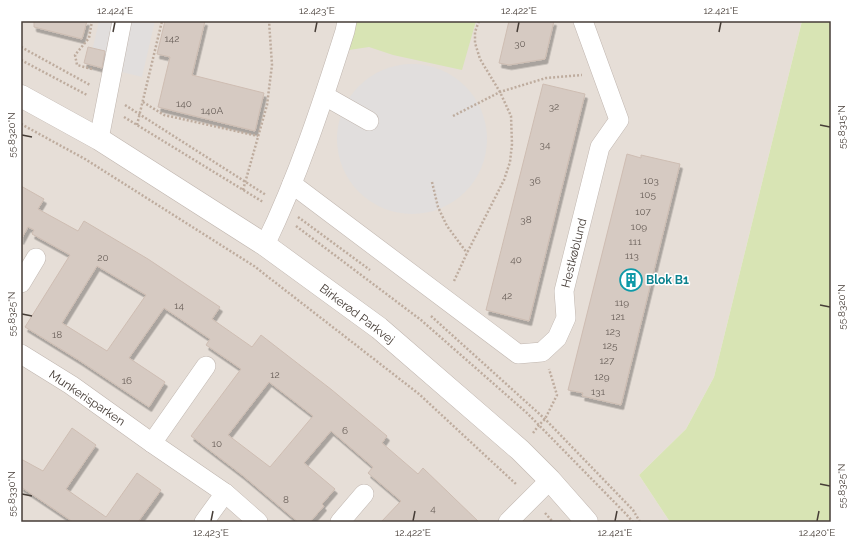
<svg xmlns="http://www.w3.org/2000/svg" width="852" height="543" font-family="Raleway,sans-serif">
	<defs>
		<filter id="shadow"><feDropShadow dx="2.5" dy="4.5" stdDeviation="0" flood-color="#0004"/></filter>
	</defs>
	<rect width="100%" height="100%" fill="#f3ede8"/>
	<polygon fill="#e6ded7" points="21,21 802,21 714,377 686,429 639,475 670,522 21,522"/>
	<g fill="#d8e4b4">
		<polygon points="353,21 476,21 462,70 393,55 369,47 349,50"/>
		<polygon points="802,21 831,21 831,522 670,522 639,475 686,429 714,377"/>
	</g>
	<g fill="#e1dedd">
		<polygon points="99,21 155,21 142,77 89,64"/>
		<circle cx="412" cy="139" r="75"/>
	</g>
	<g fill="#d6cac2" stroke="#cebdb2" fill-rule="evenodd" filter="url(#shadow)">
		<polygon points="34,21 87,21 82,39 34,27"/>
		<polygon points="165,21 205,21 192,75 264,93 255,131 158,107 170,57 157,54"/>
		<polygon points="509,21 554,21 545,59 509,65 499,63"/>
		<polygon points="88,47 105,51 102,68 84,63"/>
		<polygon points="543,84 585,94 529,321 486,310"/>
		<polygon points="627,154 641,158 641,155 680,164 621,405 582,396 583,393 568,390"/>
		<path d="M21 186 44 199 38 209 78 231 84 221 148 259 220 307 212 319 252 347 261 335 332 390 387 436 382 443 418 474 423 468 479 522H381L401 501 368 473 373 467 331 431 304 463 335 489 322 504 324 506 310 522H298L242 475 191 436 241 369 206 345 210 339 164 308 129 358 165 382 149 407 80 361 25 327 70 255 32 234 34 230 28 227 21 240ZM97 266 146 295 107 351 62 323ZM269 382 313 416 270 467 228 435Z"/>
		<polygon points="72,428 96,445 66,489 106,517 137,473 161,490 138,522 73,522 21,487 21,459 43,471"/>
	</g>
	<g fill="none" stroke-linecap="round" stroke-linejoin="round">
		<g stroke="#c0b6af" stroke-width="20">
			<g id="minor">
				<polyline points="325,96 369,121"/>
				<polyline points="99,139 122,21"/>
				<polyline points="292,184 518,354 542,352 557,338 566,318 564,291 600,147 619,120 583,21"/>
				<path d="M265 245C298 177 322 104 345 31L347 21"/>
				<polyline points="21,283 36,258"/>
				<polyline points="21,354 71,385 152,443 225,493 258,522"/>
				<polyline points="152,443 206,366"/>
				<polyline points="204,522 225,493"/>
				<polyline points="340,522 364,494"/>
				<polyline points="508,522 550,480"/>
			</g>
		</g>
		<g stroke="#c0b6af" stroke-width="23">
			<polyline id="tertiary" points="21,96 99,139 265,245 379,328 520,450 550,480 587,522"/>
		</g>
		<g stroke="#beac9e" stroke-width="2.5" stroke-dasharray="2 2" stroke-linecap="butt">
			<polyline points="21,47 90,85"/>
			<polyline points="21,60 87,95"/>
			<polyline points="92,69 77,65 75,55 89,38 92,21"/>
			<polyline points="143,102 164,115 258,136"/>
			<polyline points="125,105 266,195"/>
			<polyline points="453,116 500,92 546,78 582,75"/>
			<polyline points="124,117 263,202"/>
			<polyline points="21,124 85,159 254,266 419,394 517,485"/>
			<polyline points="137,125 162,21"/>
			<polyline points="432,182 438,207 447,226 467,253"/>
			<polyline points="243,190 267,105 272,65 269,21"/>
			<polyline points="298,217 370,270"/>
			<polyline points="296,226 421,320 527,413 626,514 633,522"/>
			<polyline points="454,281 467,253 504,180 510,162 512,144 511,116 500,92 480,59 475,43 475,32 479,21"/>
			<polyline points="431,316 545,419 633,510 640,522"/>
			<polyline points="533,433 539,425 545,419 557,395 549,369"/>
			<polyline points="545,513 553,522"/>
		</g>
		<use href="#minor" stroke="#fff" stroke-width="19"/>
		<use href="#tertiary" stroke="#fff" stroke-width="22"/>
	</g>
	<path fill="none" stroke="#463d37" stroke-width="1.5" d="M113 32 115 22M315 32 317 22M517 32 519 22M719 32 721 22M820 125 830 127M22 135 32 137M820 305 830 307M22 314 32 316M820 484 830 486M22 494 32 496M211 521 213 511M413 521 415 511M615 521 617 511M817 521 819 511"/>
	<defs>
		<g id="building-ring" transform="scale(1.15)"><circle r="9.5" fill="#fff" stroke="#0f9aa8" stroke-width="1.5"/><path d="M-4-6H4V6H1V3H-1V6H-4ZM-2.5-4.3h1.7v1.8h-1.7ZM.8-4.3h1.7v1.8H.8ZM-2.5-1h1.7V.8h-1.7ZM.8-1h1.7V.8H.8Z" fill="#0f9aa8"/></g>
	</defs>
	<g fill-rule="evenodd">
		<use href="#building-ring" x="631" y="280"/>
	</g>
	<g text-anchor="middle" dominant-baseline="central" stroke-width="3" stroke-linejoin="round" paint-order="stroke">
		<g font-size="10" fill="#6a605a">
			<text x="172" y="38">142</text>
			<text x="520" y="43">30</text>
			<text x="184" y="103">140</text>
			<text x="554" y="106">32</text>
			<text x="212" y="110">140A</text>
			<text x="545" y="144">34</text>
			<text x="535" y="180">36</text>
			<text x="651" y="180">103</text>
			<text x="648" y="194">105</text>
			<text x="643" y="211">107</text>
			<text x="526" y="219">38</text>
			<text x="639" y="226">109</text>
			<text x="635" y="241">111</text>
			<text x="632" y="255">113</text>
			<text x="103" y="257">20</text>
			<text x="516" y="259">40</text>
			<text x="507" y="295">42</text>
			<text x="622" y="302">119</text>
			<text x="179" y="305">14</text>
			<text x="618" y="316">121</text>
			<text x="613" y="331">123</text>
			<text x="57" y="334">18</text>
			<text x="610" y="345">125</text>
			<text x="607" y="360">127</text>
			<text x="275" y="374">12</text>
			<text x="602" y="376">129</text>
			<text x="127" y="380">16</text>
			<text x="598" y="391">131</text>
			<text x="345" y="430">6</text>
			<text x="217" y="443">10</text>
			<text x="286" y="499">8</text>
			<text x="433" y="508">4</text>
		</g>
		<g font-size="12" fill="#463d37" stroke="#fff">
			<text transform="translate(574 253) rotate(-76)">Hestkøblund</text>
			<text transform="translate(357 314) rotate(37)">Birkerød Parkvej</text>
			<text transform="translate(87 398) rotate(34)">Munkerisparken</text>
		</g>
		<g font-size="12" font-weight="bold" fill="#0d838f" stroke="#fff" text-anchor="start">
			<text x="646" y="280">Blok B1</text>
		</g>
	</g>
	<rect width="852" height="543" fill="none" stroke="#ffffff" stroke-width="44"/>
	<rect x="22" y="22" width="808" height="499" fill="none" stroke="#463d37" stroke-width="1.5"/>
	<g font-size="10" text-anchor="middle" fill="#463d37">
		<text x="115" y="14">12.424°E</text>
		<text x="317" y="14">12.423°E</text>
		<text x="519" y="14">12.422°E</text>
		<text x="721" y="14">12.421°E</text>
		<text transform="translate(841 127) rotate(-90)" y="4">55.8315°N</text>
		<text transform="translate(11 135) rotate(-90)" y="4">55.8320°N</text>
		<text transform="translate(841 307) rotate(-90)" y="4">55.8320°N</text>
		<text transform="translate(11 314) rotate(-90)" y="4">55.8325°N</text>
		<text transform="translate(841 486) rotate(-90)" y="4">55.8325°N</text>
		<text transform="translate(11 494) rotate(-90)" y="4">55.8330°N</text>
		<text x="211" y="536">12.423°E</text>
		<text x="413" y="536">12.422°E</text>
		<text x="615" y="536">12.421°E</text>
		<text x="817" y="536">12.420°E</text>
	</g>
</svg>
